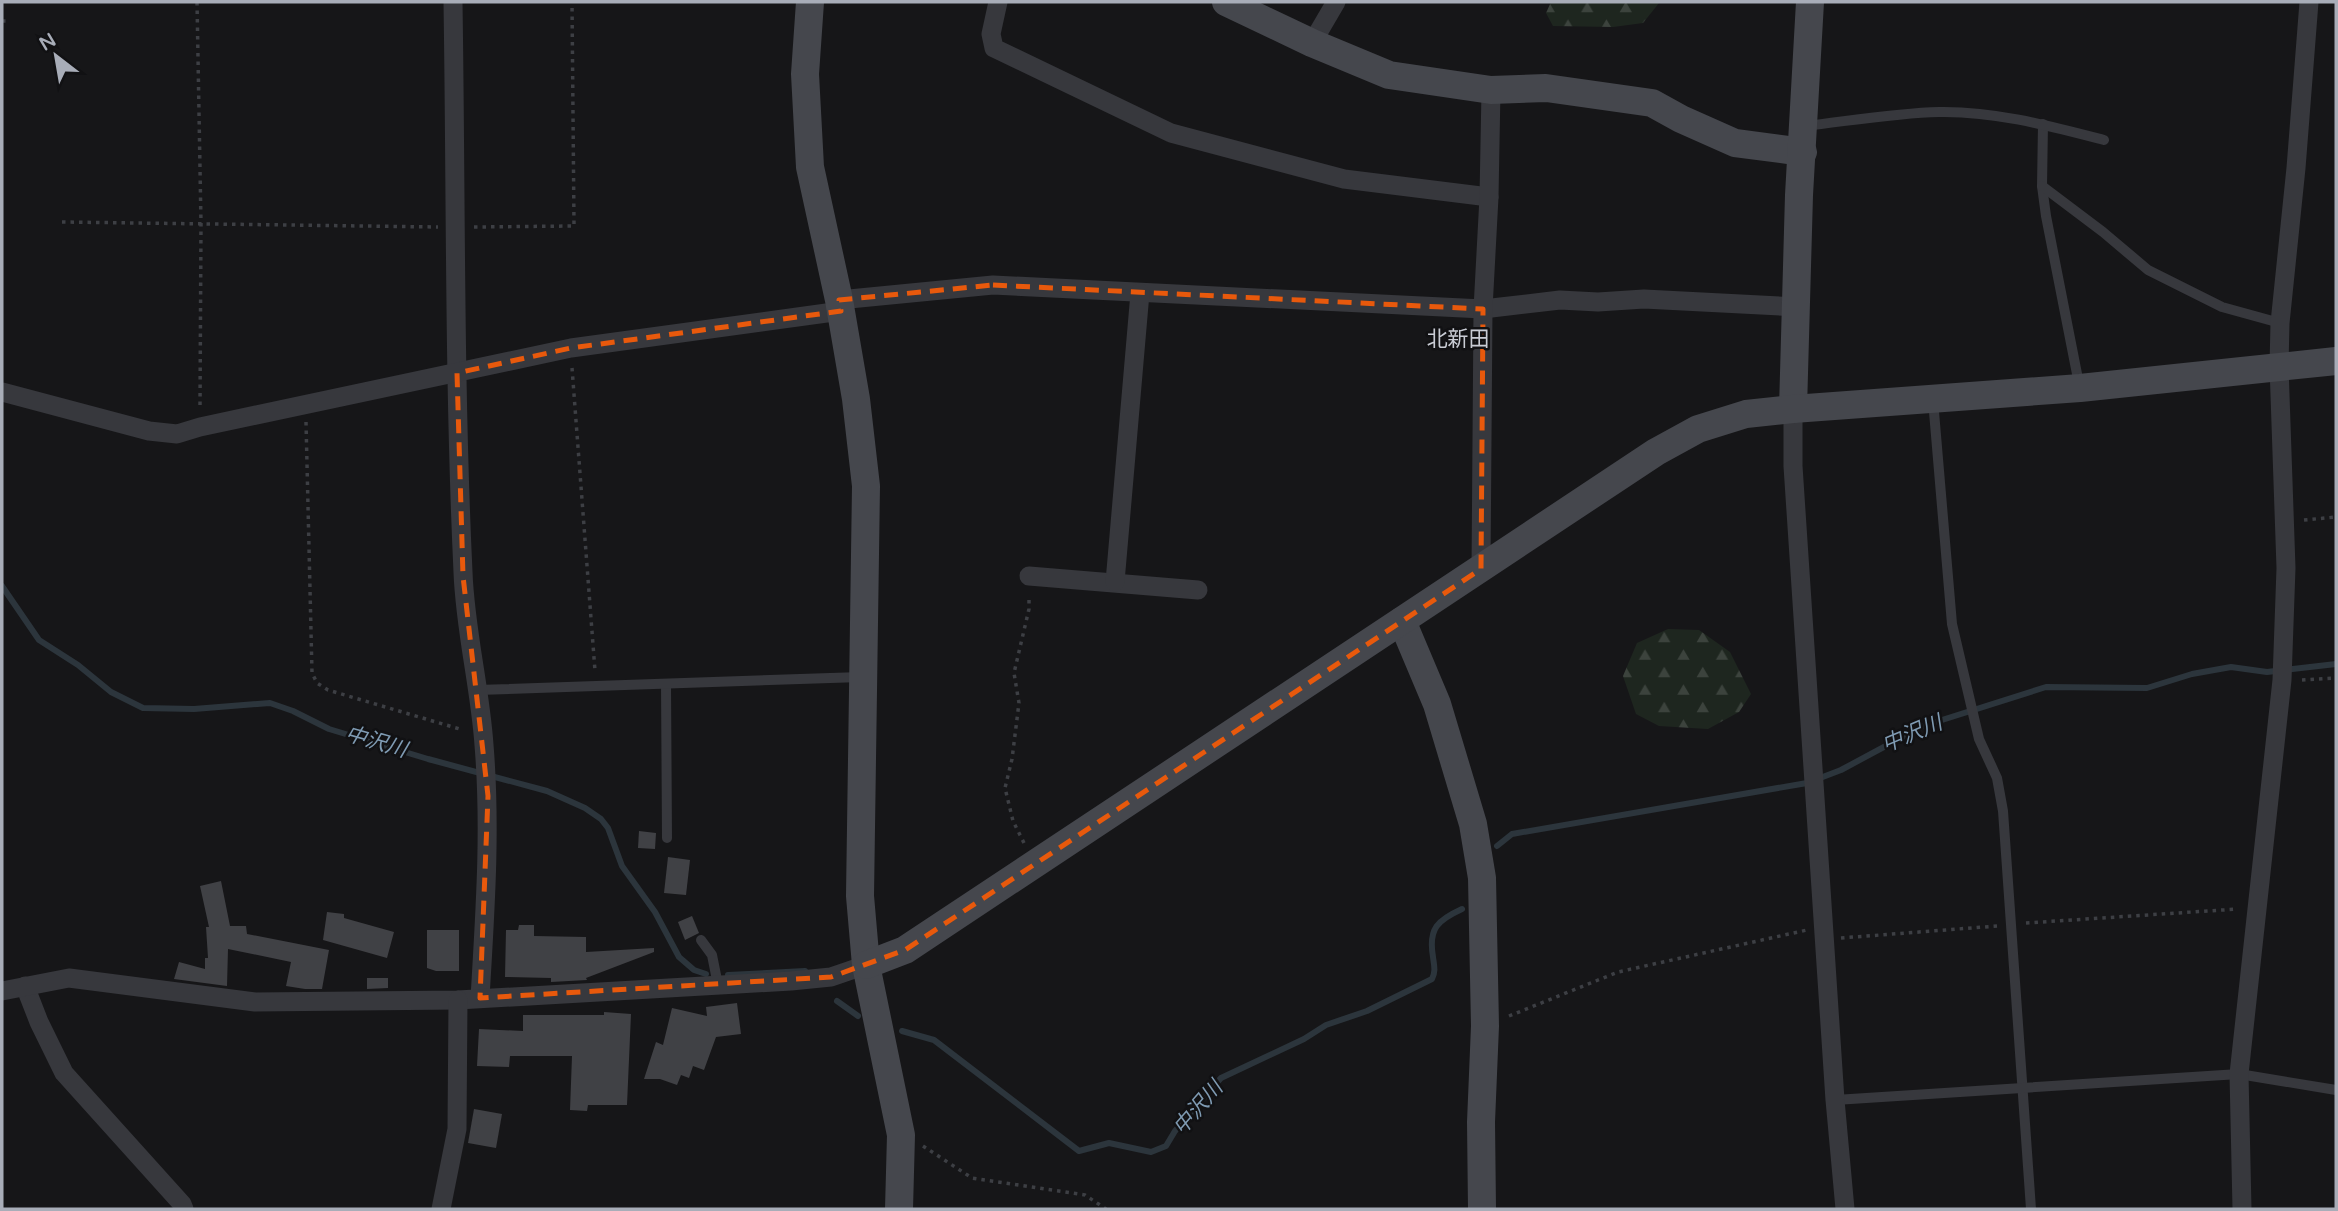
<svg xmlns="http://www.w3.org/2000/svg" width="2338" height="1211" font-family="'Varela Round','Noto Sans JP',sans-serif">
	<defs>
		<pattern id="forest-firs" width="22" height="20" patternUnits="userSpaceOnUse" patternTransform="scale(1.75)"><rect width="22" height="20" fill="#1e261f"/><path d="M5 1l3.5 6h-7zM16 11l3.5 6h-7z" fill="#3c433d"/></pattern>
	</defs>
	<rect width="100%" height="100%" fill="#161618"/>
	<g fill="url(#forest-firs)">
		<polygon points="1551,2 1659,2 1659,3 1643,23 1613,27 1553,26 1546,13"/>
		<polygon points="1668,629 1699,630 1730,652 1751,694 1739,712 1708,729 1659,726 1636,714 1623,676 1637,643"/>
	</g>
	<g fill="none" stroke-linecap="round" stroke-linejoin="round">
		<g stroke="#2c353c" stroke-width="6">
			<polyline points="2,586 39,640 78,665 111,692 143,708 194,709 270,703 293,711 329,729 428,759 547,791 585,808 601,819 608,828 622,866 655,912 679,957 694,970 706,974"/>
			<polyline points="1497,846 1512,834 1807,783 1841,770 1923,726 2046,687 2147,688 2192,674 2231,667 2267,672 2336,664"/>
			<polyline points="728,975 805,971"/>
			<polyline points="837,1001 858,1016"/>
			<path d="M902 1031 934 1040 1079 1151 1109 1143 1151 1152 1166 1146 1175 1131 1221 1078 1304 1039 1326 1025 1367 1011 1432 979C1436 971 1434 965 1433 957 1428 928 1438 920 1462 909"/>
		</g>
	</g>
	<g fill="#404145">
		<polygon points="639,831 656,833 655,849 638,848"/>
		<polygon points="668,857 690,860 686,895 664,893"/>
		<polygon points="221,881 230,926 246,926 247,934 329,950 322,989 305,989 286,986 291,962 228,949 227,986 174,979 179,962 205,969 205,958 208,958 206,927 209,927 200,886"/>
		<polygon points="327,912 344,914 344,918 394,932 387,958 323,940"/>
		<polygon points="692,916 699,933 685,940 678,922"/>
		<polygon points="519,925 534,925 534,936 586,937 586,952 654,948 654,952 586,978 587,980 551,982 551,978 505,977 506,930 518,930"/>
		<polygon points="427,930 459,930 459,971 436,971 427,968"/>
		<polygon points="367,978 388,978 388,988 367,989"/>
		<polygon points="737,1003 741,1034 716,1037 704,1070 693,1066 689,1078 681,1075 677,1085 660,1079 644,1079 656,1042 663,1045 672,1008 707,1016 706,1007"/>
		<polygon points="604,1012 631,1014 627,1105 588,1105 587,1111 570,1110 572,1056 510,1056 509,1067 477,1066 479,1029 523,1031 523,1015 604,1015"/>
		<polygon points="474,1109 502,1114 496,1148 468,1143"/>
	</g>
	<g fill="none" stroke-linecap="round" stroke-linejoin="round">
		<g stroke="#3d3f44" stroke-width="3.5" stroke-dasharray="3.5 5" stroke-linecap="butt">
			<polyline points="197,2 201,224 200,408"/>
			<polyline points="2,21 6,21"/>
			<polyline points="62,222 438,227"/>
			<polyline points="474,227 574,226 572,2"/>
			<polyline points="572,368 595,671"/>
			<polyline points="306,422 312,673 317,683 328,690 463,730"/>
			<polyline points="2304,520 2336,517"/>
			<polyline points="2302,680 2336,678"/>
			<polyline points="1024,843 1013,821 1005,788 1012,759 1019,703 1014,673 1029,609 1029,596"/>
			<polyline points="2026,923 2238,909"/>
			<polyline points="1841,938 1997,926"/>
			<polyline points="1509,1016 1618,972 1807,930"/>
			<polyline points="923,1146 972,1178 1085,1195 1106,1209"/>
		</g>
		<g stroke="#37383d" stroke-width="10">
			<polyline points="2043,124 2042,186 2046,216 2079,384"/>
			<path d="M1805 126C1849 121 1895 113 1939 112 1995 111 2050 126 2104 140"/>
			<polyline points="2042,186 2103,232 2148,270 2222,307 2280,323"/>
			<polyline points="1933,400 1952,624 1979,739 1997,778 2003,811 2031,1209"/>
			<polyline points="666,684 667,838"/>
			<polyline points="477,690 861,677"/>
			<polyline points="701,940 712,955 718,985"/>
			<polyline points="1835,1100 2239,1074 2336,1090"/>
		</g>
		<g stroke="#37383d" stroke-width="19">
			<path d="M453 2C456 192 454 382 463 572 465 630 480 687 484 745 491 830 485 913 480 998"/>
			<polyline points="998,2 991,34 994,48 1171,133 1344,179 1489,197"/>
			<polyline points="1312,43 1336,2"/>
			<polyline points="839,300 993,285 1483,309 1560,300 1598,302 1644,299 1797,307"/>
			<polyline points="2,392 149,431 177,434 200,427 571,348 841,311"/>
			<polyline points="1793,409 1793,466 1835,1100 1845,1209"/>
			<polyline points="1481,569 1483,309 1489,197 1491,90"/>
			<polyline points="1029,576 1198,590"/>
			<polyline points="1115,582 1140,293"/>
			<polyline points="25,986 39,1022 64,1073 182,1204 184,1209"/>
			<polyline points="2,991 69,978 255,1002 458,1000 791,981 831,977 866,965"/>
			<polyline points="441,1209 457,1129 458,1000"/>
			<polyline points="2242,1209 2239,1074 2282,680 2286,568 2279,366 2280,323 2296,168 2309,2"/>
		</g>
		<g stroke="#45474d" stroke-width="28">
			<polyline points="810,2 805,74 810,167 839,300 856,399 866,486 860,896 866,965 901,1135 899,1209"/>
			<polyline points="1226,2 1312,43 1389,75 1491,90 1546,88 1652,103 1681,119 1735,143 1803,152"/>
			<polyline points="1793,409 1799,195 1810,2"/>
			<polyline points="1402,621 1437,704 1473,824 1482,878 1485,1026 1481,1122 1482,1209"/>
			<polyline points="866,965 905,950 1656,452 1698,429 1746,414 1793,409 2080,388 2336,361"/>
		</g>
	</g>
	<path fill="none" stroke="#e8590c" stroke-width="5" stroke-dasharray="14 9" stroke-linejoin="round" d="M993 285 1483 309 1481 569 905 950 831 977 480 998 488 796 463 576 457 373 571 348 841 311 839 300Z"/>
	<g text-anchor="middle" dominant-baseline="central" stroke-width="5" stroke-linejoin="round" paint-order="stroke">
		<g font-size="21" fill="#c9ccd4" stroke="#111113">
			<text x="1458" y="339">北新田</text>
		</g>
		<g font-size="21" font-style="italic" fill="#7f9bb3" stroke="#111113">
			<text transform="translate(1912 734) rotate(-23)">中沢川</text>
			<text transform="translate(376 742) rotate(16)">中沢川</text>
			<text transform="translate(1198 1108) rotate(-49)">中沢川</text>
		</g>
	</g>
	<rect width="2338" height="1211" fill="none" stroke="#a8adb8" stroke-width="7"/>
	<g transform="translate(56 56) rotate(329)" stroke="#111113" stroke-width="5" paint-order="stroke">
	<path d="M0-5L12 26L0 18L-12 26Z" fill="#a8adb8"/>
	<text y="-10" font-size="19" font-weight="bold" text-anchor="middle" fill="#a8adb8">N</text>
	</g>
</svg>
